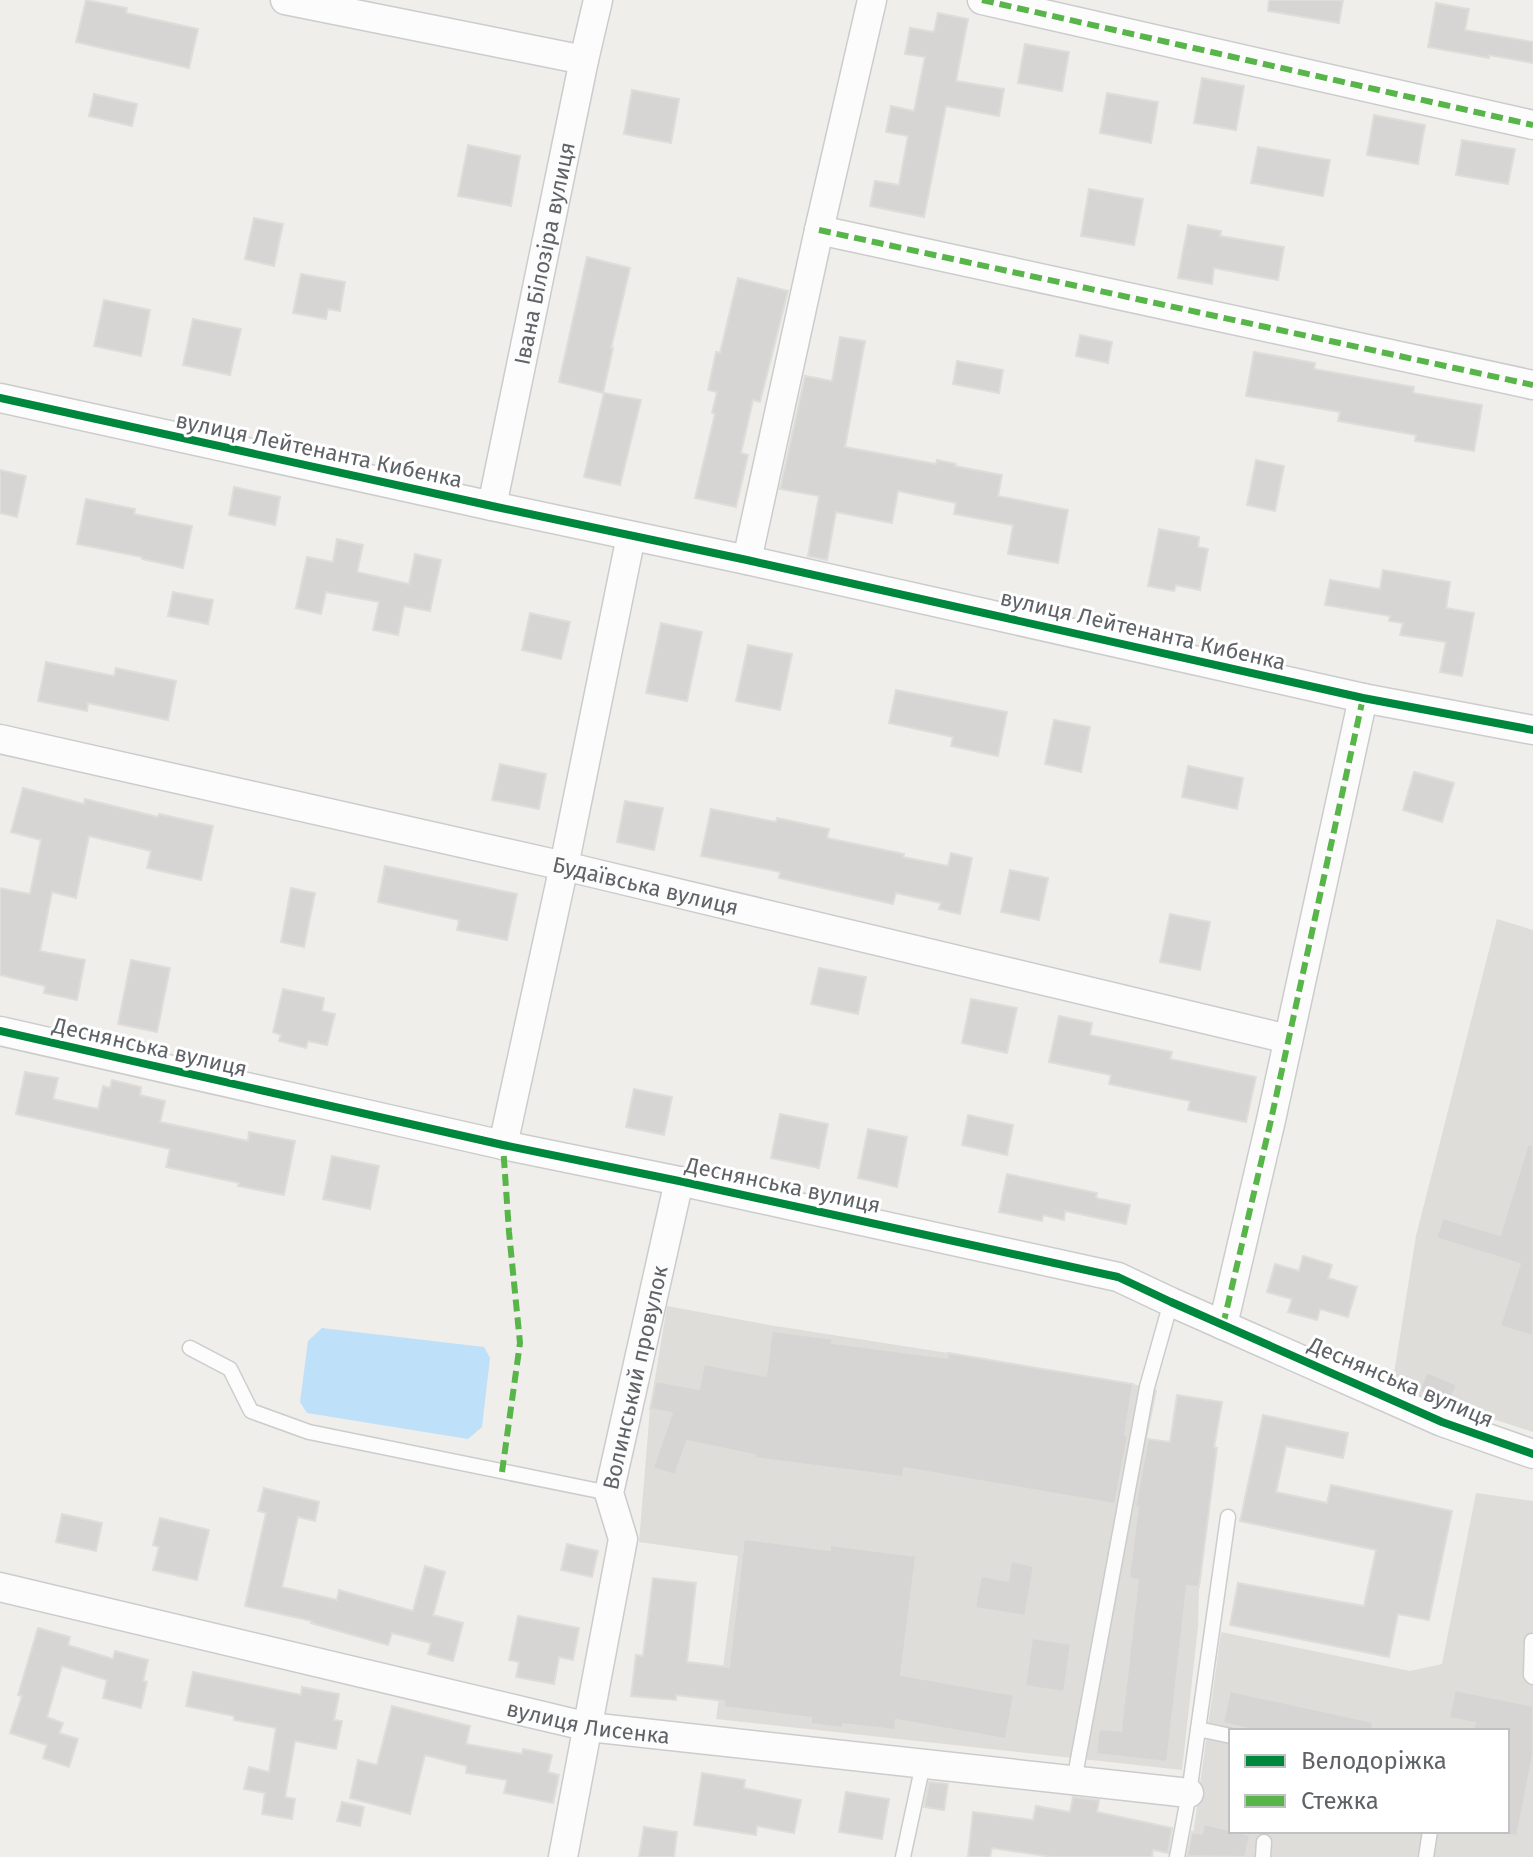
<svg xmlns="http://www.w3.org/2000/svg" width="1533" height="1857" font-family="'Fira Sans',sans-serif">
	<rect width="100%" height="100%" fill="#efeeea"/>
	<g fill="#dfddda" fill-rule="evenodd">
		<polygon points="1497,919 1533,930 1533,1432 1392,1386 1416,1236"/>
		<polygon points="667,1306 769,1325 948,1353 1133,1384 1157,1390 1147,1438 1129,1578 1199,1587 1198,1627 1182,1770 716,1719 738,1556 639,1542 650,1409"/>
		<path d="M1476 1493 1533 1501V1857H1190L1221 1632 1410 1671 1442 1664ZM1231 1731H1507V1831H1231Z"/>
	</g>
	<polygon fill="#bfe0f9" points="322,1328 484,1347 490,1358 482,1427 468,1439 307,1413 300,1402 308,1341"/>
	<g fill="#d6d5d3" stroke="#deddd9" stroke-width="2">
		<polygon points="86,0 127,8 126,13 198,29 189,68 76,42"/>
		<polygon points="1269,0 1343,0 1339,23 1268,11"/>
		<polygon points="1436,3 1469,9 1465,30 1533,42 1533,63 1489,55 1489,58 1428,47"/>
		<polygon points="938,13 968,19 956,81 1004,89 999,116 946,106 924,217 870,206 875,181 899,185 908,136 886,132 891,106 914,111 925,57 905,54 910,28 934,32"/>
		<polygon points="1025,44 1069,52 1062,91 1018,83"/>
		<polygon points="1202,78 1244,86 1236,130 1194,123"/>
		<polygon points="632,90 679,99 671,143 624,134"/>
		<polygon points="1107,93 1158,102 1151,143 1100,133"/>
		<polygon points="94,94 137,104 132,126 89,116"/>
		<polygon points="1374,115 1425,125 1418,164 1367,155"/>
		<polygon points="1462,140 1515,149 1508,184 1456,175"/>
		<polygon points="468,145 520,156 511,206 458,196"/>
		<polygon points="1258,147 1330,160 1323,196 1251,183"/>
		<polygon points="1089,189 1143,199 1134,245 1081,236"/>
		<polygon points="254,218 283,224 274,266 245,259"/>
		<polygon points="1188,225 1221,231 1220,236 1284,247 1278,280 1214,268 1212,284 1178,278"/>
		<polygon points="587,257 630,268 611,348 613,348 603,393 559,382"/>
		<polygon points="301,274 345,282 340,311 328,309 326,319 293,313"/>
		<polygon points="738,278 788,291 760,402 753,400 741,453 748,455 736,507 695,498 715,414 712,413 717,392 708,390 716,352 720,353"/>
		<polygon points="104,300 150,310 141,356 94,346"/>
		<polygon points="193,319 241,329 230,375 183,365"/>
		<polygon points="1080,335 1112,342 1108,363 1076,356"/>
		<polygon points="840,337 865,341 845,447 936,464 937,460 956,464 955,466 1002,475 998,496 1068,510 1058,563 1008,554 1013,525 954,514 956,503 898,491 892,523 836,512 827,560 808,556 819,496 780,489 805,376 832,381"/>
		<polygon points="1254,352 1315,363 1314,369 1414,387 1413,393 1482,405 1474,451 1415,441 1416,435 1338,421 1340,412 1246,396"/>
		<polygon points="957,361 1003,370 999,393 953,384"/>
		<polygon points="604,393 641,400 620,485 584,477"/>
		<polygon points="1256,460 1284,466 1275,511 1247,505"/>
		<polygon points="0,470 26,476 17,517 0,513"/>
		<polygon points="234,487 280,497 275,525 229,515"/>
		<polygon points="86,499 135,509 134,514 192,526 183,568 142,559 142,557 77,544"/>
		<polygon points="1159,529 1199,537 1198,547 1208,549 1200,590 1176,585 1174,591 1148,586"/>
		<polygon points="337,539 363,545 357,572 409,584 415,554 441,560 430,611 404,606 398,635 373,630 379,602 326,592 321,614 296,608 307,557 333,562"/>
		<polygon points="1383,570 1450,582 1446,608 1474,613 1462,676 1440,672 1446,642 1400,635 1403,623 1389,621 1390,616 1325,605 1330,580 1380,589"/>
		<polygon points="173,592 213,600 208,624 168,616"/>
		<polygon points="530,613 570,622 561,659 522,650"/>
		<polygon points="661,623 702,632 687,701 646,693"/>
		<polygon points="748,645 792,654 780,710 736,701"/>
		<polygon points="46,662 114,676 116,668 176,681 168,720 88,703 87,711 38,701"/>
		<polygon points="896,690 1007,712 998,756 951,746 953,737 889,723"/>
		<polygon points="1054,720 1090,727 1081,772 1045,764"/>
		<polygon points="500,764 546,774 539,809 492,800"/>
		<polygon points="1188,766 1243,778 1237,809 1182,797"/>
		<polygon points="1414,772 1454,783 1442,822 1403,810"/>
		<polygon points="23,788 84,804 85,799 158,817 159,814 213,826 201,880 147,868 151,851 89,836 76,898 52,892 40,951 85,960 77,1000 44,993 45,986 0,975 0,888 30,894 41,840 11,832"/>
		<polygon points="625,801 663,808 654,850 617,842"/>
		<polygon points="711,809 776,822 777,818 829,829 827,838 904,854 903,857 948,866 951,853 972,858 960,914 939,909 941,903 896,893 893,904 779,878 780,872 701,856"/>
		<polygon points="385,866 517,894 507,940 457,930 459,920 378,902"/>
		<polygon points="1010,870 1048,878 1039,920 1001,912"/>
		<polygon points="291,888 315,893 304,947 281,942"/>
		<polygon points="1170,914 1210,922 1200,970 1160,962"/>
		<polygon points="131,960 170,968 157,1032 118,1024"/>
		<polygon points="819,968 866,977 858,1014 811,1004"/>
		<polygon points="283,989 324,998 322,1011 335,1014 327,1045 308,1041 306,1048 279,1041 281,1035 273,1032"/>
		<polygon points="971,999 1017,1008 1007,1053 962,1043"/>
		<polygon points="1059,1016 1092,1023 1090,1035 1172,1052 1170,1059 1256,1077 1246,1122 1188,1110 1190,1101 1109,1084 1111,1075 1049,1062"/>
		<polygon points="25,1072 58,1078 53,1099 98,1109 103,1086 110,1088 112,1080 141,1087 140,1095 165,1101 160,1122 248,1141 249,1132 295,1141 284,1195 238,1186 239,1183 166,1167 170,1149 16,1114"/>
		<polygon points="634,1089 672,1097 664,1135 626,1127"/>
		<polygon points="780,1114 828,1124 819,1168 771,1158"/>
		<polygon points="968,1115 1013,1125 1007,1155 962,1145"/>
		<polygon points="868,1129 907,1137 897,1187 858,1178"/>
		<polygon points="1528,1144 1533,1145 1533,1336 1500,1326 1520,1264 1436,1238 1443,1218 1500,1235"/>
		<polygon points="332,1156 379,1166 370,1209 323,1199"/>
		<polygon points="1007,1174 1097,1193 1096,1198 1130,1205 1126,1224 1065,1211 1064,1220 1043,1215 1042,1221 999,1212"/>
		<polygon points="1303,1256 1332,1265 1328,1278 1357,1287 1348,1317 1320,1309 1317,1320 1288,1312 1292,1299 1267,1292 1275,1264 1299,1271"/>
		<polygon points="772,1331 833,1339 832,1343 947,1358 948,1353 1133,1384 1125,1435 1128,1436 1115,1504 904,1468 903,1477 755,1458 755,1455 687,1441 675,1475 653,1468 672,1413 650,1409 656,1381 699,1389 704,1364 766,1376"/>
		<polygon points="1427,1372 1457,1385 1449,1403 1419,1391"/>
		<polygon points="1177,1395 1222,1402 1214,1447 1217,1448 1199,1587 1187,1586 1167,1762 1096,1754 1099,1729 1121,1731 1138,1580 1129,1578 1138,1507 1135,1507 1148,1439 1170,1442"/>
		<polygon points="1263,1415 1348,1433 1343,1458 1286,1446 1276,1492 1327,1503 1331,1485 1452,1511 1429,1620 1398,1614 1389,1657 1230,1625 1238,1583 1364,1606 1376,1550 1240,1521"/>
		<polygon points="264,1488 319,1502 315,1521 298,1517 282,1587 337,1600 339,1590 413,1611 425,1566 445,1572 433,1615 463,1623 453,1661 428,1654 431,1643 392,1633 388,1645 311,1623 312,1621 245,1606 266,1513 258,1511"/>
		<polygon points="62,1514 102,1523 96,1551 56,1542"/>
		<polygon points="160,1518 209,1530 197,1580 153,1570 159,1547 153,1545"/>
		<polygon points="744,1539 830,1550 830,1545 916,1556 901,1675 1014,1695 1006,1739 896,1720 895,1730 843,1724 843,1728 811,1724 811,1718 724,1707 724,1701 676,1695 676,1700 631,1696 636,1655 643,1656 653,1578 696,1583 687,1662 729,1667"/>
		<polygon points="567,1544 598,1551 592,1577 561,1570"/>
		<polygon points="1011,1561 1034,1566 1025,1616 975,1608 981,1576 1008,1581"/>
		<polygon points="518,1616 579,1628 573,1660 559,1657 554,1684 516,1677 519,1662 509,1660"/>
		<polygon points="38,1628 70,1637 68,1645 113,1659 115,1651 148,1660 143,1681 147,1682 141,1708 103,1698 107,1680 62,1666 47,1717 63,1723 59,1733 78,1739 69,1767 43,1758 47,1745 10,1733 22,1696 18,1695"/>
		<polygon points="1032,1638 1071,1644 1064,1692 1025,1686"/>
		<polygon points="193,1672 301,1695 302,1687 339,1694 334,1720 342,1721 336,1749 295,1741 285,1797 295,1799 292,1819 262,1814 265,1793 244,1789 249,1767 269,1772 276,1728 234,1720 234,1716 186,1706"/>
		<polygon points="1455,1690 1533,1706 1533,1755 1517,1836 1507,1835 1507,1731 1473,1731 1475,1723 1449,1718"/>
		<polygon points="1230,1691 1373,1722 1372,1731 1257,1731 1223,1723"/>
		<polygon points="392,1706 470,1726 466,1744 522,1754 523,1749 552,1755 548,1772 559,1775 553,1803 504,1793 507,1780 466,1773 467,1766 425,1755 410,1814 350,1798 358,1760 377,1765"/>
		<polygon points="702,1773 745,1780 744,1788 801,1800 794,1833 757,1826 756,1835 694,1825"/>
		<polygon points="929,1782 948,1784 944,1810 924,1807"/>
		<polygon points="846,1792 889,1799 882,1839 839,1832"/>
		<polygon points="1073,1797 1099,1800 1097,1812 1172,1828 1168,1853 1153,1850 1152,1857 1052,1857 992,1848 990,1857 968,1857 973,1812 1033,1820 1036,1806 1070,1812"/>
		<polygon points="342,1802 364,1807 360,1826 337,1821"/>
		<polygon points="1204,1824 1250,1835 1245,1857 1187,1856 1192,1832 1202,1834"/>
		<polygon points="644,1827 677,1832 674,1857 639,1857"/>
	</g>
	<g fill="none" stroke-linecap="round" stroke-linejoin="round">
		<g stroke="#cbcccc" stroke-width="17">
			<g id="service">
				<polyline points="190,1348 230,1369 251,1411 309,1432 609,1493"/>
				<polyline points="1532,1641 1531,1675 1533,1677"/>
				<polyline points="1198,1729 1231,1736"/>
				<polyline points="1074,1781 1147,1387 1171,1302"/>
				<polyline points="903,1857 923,1764"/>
				<polyline points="1177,1857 1189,1793 1228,1517"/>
				<polyline points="1263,1857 1264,1842"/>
				<polyline points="1426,1857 1430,1831"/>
			</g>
		</g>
		<g stroke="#cbcccc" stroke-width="31">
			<g id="minor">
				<polyline points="285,0 584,60"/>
				<polyline points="982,0 1533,125"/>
				<polyline points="819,230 1533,385"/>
				<polyline points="0,398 492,506 747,560 1363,698 1533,730"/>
				<path id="s1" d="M492 506 584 60 598 0"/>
				<polyline points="747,560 819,230 872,0"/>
				<path id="s2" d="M0 739 564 866 1288 1039"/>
				<polyline points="0,1031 503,1145 679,1181 1118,1277 1171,1302 1442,1422 1533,1454"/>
				<polyline points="503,1145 564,866 631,536"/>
				<polyline points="1223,1325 1271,1120 1363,698"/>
				<path id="s3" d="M0 1587 589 1727 1189 1793"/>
				<path id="s4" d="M563 1857 623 1539 609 1493 679 1181"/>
			</g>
		</g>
		<use href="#service" stroke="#fdfcfc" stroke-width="14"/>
		<use href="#minor" stroke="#fdfcfc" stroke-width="28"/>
		<g stroke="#58b549" stroke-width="6" stroke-dasharray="12 6" stroke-linecap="butt">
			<polyline points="982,0 1533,125"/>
			<polyline points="819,230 1533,385"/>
			<polyline points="1223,1325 1271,1120 1363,698"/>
			<polyline points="502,1472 520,1343 509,1232 503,1145"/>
		</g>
		<g stroke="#fff" stroke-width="13">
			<g id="cycleway">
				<polyline points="0,398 492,506 747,560 1363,698 1533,730"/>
				<polyline points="0,1031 503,1145 679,1181 1118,1277 1171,1302 1442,1422 1533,1454"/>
			</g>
		</g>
		<use href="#cycleway" stroke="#00873e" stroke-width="8"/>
	</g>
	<g text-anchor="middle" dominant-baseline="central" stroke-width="6" stroke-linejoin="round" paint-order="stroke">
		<g font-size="22" fill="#5f6368" stroke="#fff">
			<text stroke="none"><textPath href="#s1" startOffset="258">Івана Білозіра вулиця</textPath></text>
			<text transform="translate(319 450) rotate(12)">вулиця Лейтенанта Кибенка</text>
			<text transform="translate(1143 630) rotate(13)">вулиця Лейтенанта Кибенка</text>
			<text stroke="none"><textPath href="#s2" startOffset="662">Будаївська вулиця</textPath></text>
			<text transform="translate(150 1047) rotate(13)">Деснянська вулиця</text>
			<text transform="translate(783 1185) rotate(12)">Деснянська вулиця</text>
			<text stroke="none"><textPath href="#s4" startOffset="490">Волинський провулок</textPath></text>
			<text transform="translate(1401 1382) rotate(23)">Деснянська вулиця</text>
			<text stroke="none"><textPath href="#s3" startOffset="604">вулиця Лисенка</textPath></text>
		</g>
	</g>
	<rect x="1229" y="1729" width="280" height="104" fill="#ffffff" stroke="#bfc1c3" stroke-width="2"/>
	<rect x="1245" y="1755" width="40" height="12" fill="#00873e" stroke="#bfc1c3" stroke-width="2"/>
	<text x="1301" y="1769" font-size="24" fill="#5f6368">Велодоріжка</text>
	<rect x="1245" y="1795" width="40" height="12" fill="#58b549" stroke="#bfc1c3" stroke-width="2"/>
	<text x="1301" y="1809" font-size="24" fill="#5f6368">Стежка</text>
</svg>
